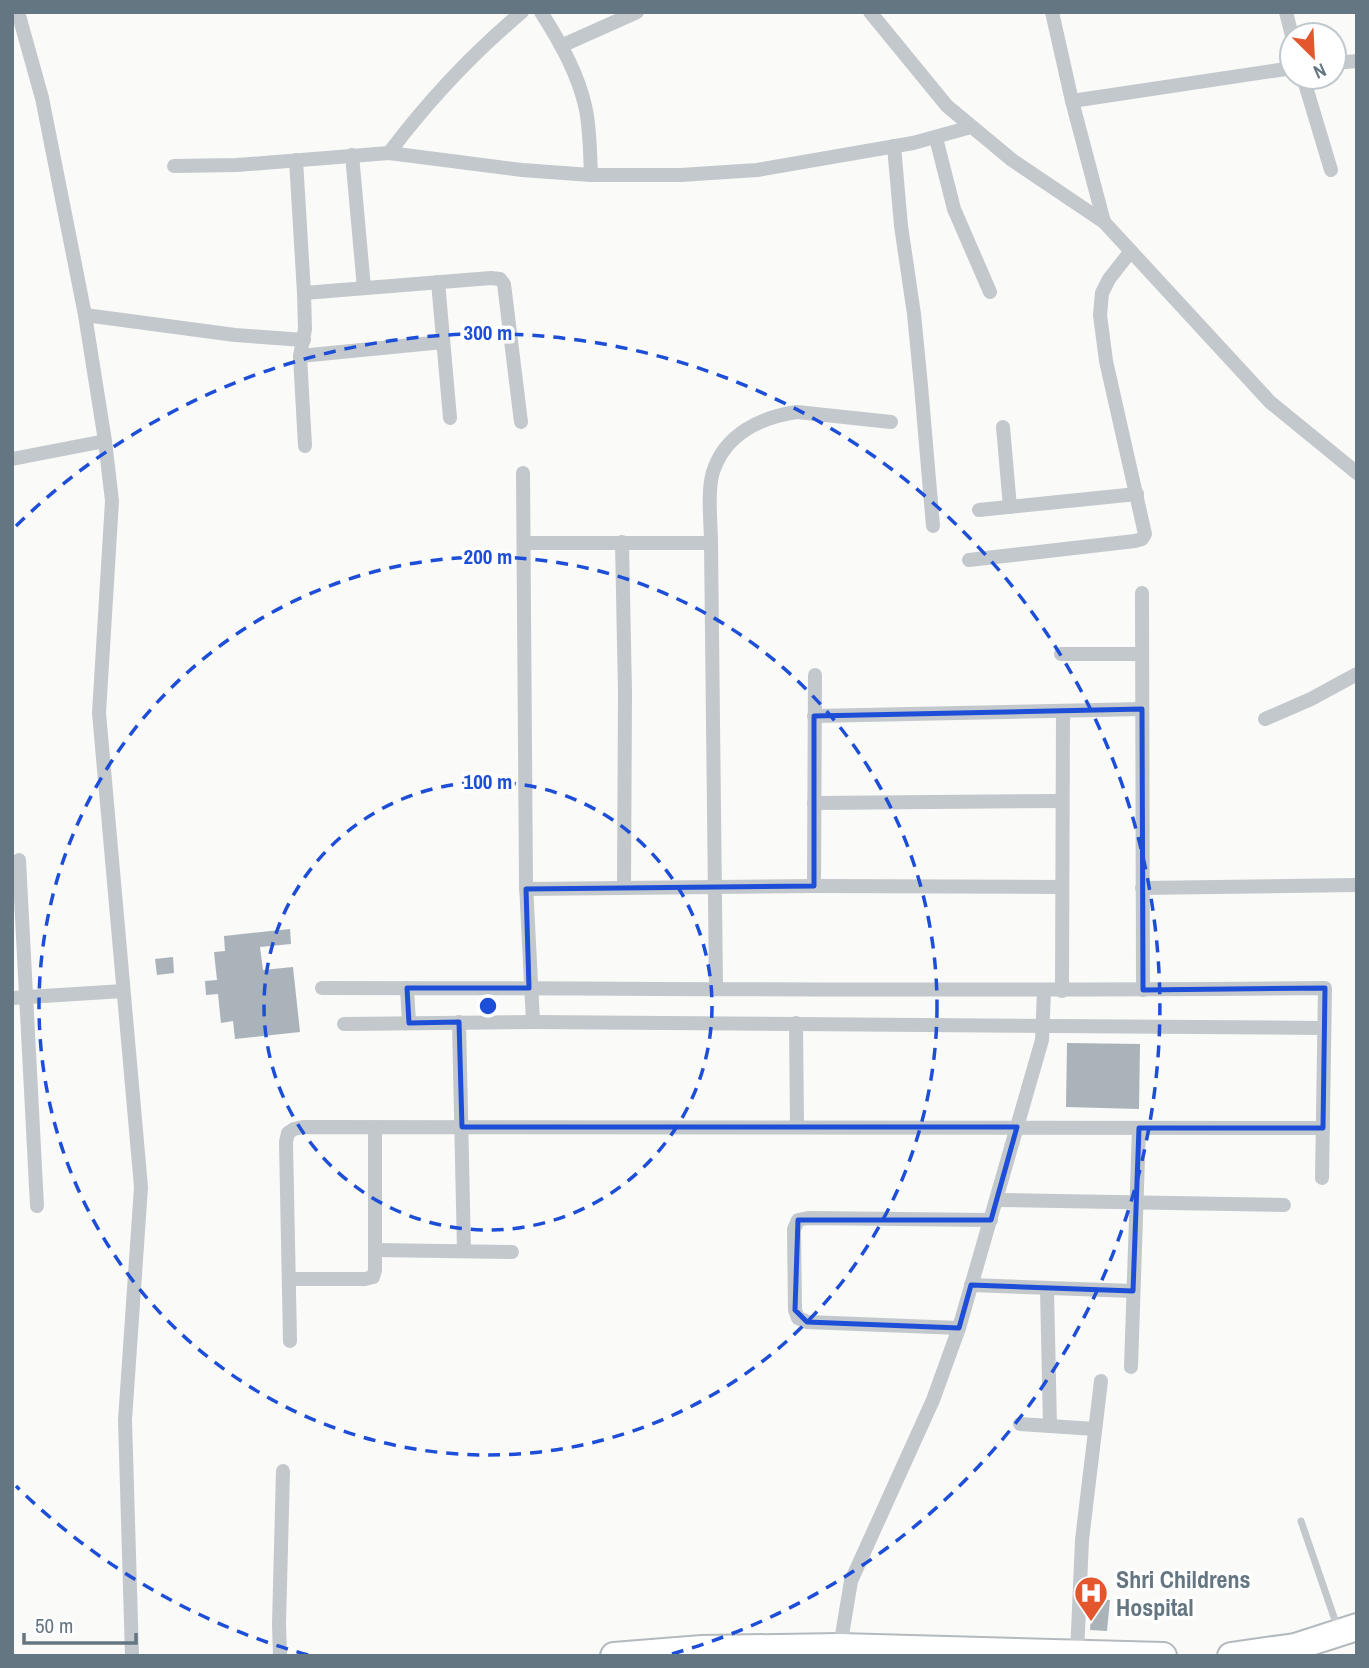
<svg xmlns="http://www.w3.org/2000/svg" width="1369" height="1668" font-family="'Archivo Narrow',sans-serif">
	<rect width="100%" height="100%" fill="#fafaf8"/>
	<g fill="#aab3b9">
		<polygon points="290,929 291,944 260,947 263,970 293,967 300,1032 235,1039 233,1021 221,1023 218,994 206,995 205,981 217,980 214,952 225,951 224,936"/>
		<polygon points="173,957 174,973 157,975 155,959"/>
		<polygon points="1067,1043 1140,1044 1139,1109 1066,1107"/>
		<polygon points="1092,1599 1110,1600 1107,1631 1090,1630"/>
	</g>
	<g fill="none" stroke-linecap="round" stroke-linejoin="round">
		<g stroke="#b4b9bd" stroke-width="30">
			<g id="highway">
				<polyline points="614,1656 702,1649 840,1647 1163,1656"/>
				<polyline points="1231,1656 1295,1647 1357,1627"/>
			</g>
		</g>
		<polyline stroke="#c3c8cc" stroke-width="7" points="1301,1521 1337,1626"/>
		<g stroke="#c3c8cc" stroke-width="14">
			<polyline points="18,12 42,98 85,315 105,441 112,501 99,713 141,1187 125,1420 132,1656"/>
			<path d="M541 12C560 42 579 75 586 110 590 131 590 153 591 175"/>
			<polyline points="870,12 947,106 1012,160 1104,222 1270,402 1357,473"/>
			<polyline points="1052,12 1072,101 1104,222"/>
			<polyline points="1286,12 1292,36"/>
			<polyline points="561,46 637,12"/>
			<polyline points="1334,63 1357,61"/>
			<polyline points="1303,77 1331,170"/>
			<polyline points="1072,101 1292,68"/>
			<polyline points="936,138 954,209 990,292"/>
			<polyline points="894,146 901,226 914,314 921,386 933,526"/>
			<path d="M389 153C428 101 472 54 522 12"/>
			<polyline points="352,155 364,288"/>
			<polyline points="296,160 304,293 305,329 300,356 305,446"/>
			<polyline points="174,166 237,165 389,153 522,170 591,175 681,175 757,170 913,143 971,127"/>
			<polyline points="438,282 450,418"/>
			<polyline points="304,293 491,278 500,279 504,284 521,422"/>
			<polyline points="85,315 235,335 304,340"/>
			<polyline points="300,356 443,342"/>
			<polyline points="1003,427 1010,507"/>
			<polyline points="12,459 105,441"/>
			<polyline points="523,473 526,884 533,1022"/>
			<polyline points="979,510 1137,494"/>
			<polyline points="622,542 625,693 624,888"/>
			<polyline points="524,543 711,543"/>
			<polyline points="969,560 1135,541 1142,539 1145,534 1106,361 1100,315 1102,293 1109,279 1131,251"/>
			<polyline points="1142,593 1143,990"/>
			<polyline points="1061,654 1142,654"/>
			<polyline points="814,716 1142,709"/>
			<polyline points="1265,719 1311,699 1357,674"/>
			<polyline points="814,803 1062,801"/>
			<polyline points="19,860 37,1206"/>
			<polyline points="814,886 815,675"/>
			<polyline points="1142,888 1357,885"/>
			<polyline points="526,889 814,886 1062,887"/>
			<path d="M322 988C656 988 990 992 1325 988L1322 1178"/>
			<polyline points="407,988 409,1023"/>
			<path d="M716 988 711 543C711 523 707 491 713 472 725 434 761 417 797 412L891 422"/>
			<polyline points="1062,991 1063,711"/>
			<polyline points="12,998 123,991"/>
			<polyline points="459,1022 464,1251"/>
			<polyline points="796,1023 797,1127"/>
			<polyline points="344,1024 533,1022 1324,1028"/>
			<polyline points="997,1200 1284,1205"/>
			<polyline points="375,1250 512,1252"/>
			<polyline points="289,1279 365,1279 373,1277 375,1270 375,1127"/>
			<polyline points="971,1285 1133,1291"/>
			<polyline points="1047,1289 1050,1426"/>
			<polyline points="959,1328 807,1322 798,1318 795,1310 794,1229 798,1220 808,1218 991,1220"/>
			<polyline points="290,1341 286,1142 288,1133 294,1129 303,1127 1323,1128"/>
			<polyline points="1131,1367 1139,1128"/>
			<polyline points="1020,1424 1095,1429"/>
			<polyline points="840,1647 851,1581 933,1400 959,1328 1042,1040 1044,991"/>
			<polyline points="1077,1654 1082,1540 1101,1381"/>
			<polyline points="280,1656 279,1624 283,1471"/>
		</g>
		<use href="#highway" stroke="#fff" stroke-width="26"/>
	</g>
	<path fill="none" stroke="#1d4ed8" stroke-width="5" stroke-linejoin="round" d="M1142 709 1143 990 1325 988 1323 1128H1139L1133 1291 971 1285 959 1328 807 1322 795 1310 798 1220H991L1017 1127H462L459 1022 409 1023 407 988H529L526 889 814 886V716Z"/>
	<g fill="none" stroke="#1d4ed8" stroke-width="3.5" stroke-dasharray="12 9">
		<circle cx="488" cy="1006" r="224"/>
		<circle cx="488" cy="1006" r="449"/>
		<path d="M308 1655A673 673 0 0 1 16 1486M16 526A673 673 0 1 1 668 1655"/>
	</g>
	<defs>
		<g id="hospital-pin" transform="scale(1.75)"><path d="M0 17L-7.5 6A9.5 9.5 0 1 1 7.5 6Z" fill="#e4572e" stroke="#fff"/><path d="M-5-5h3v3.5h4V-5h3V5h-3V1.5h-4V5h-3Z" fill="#fff"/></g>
	</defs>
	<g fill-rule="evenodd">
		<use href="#hospital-pin" x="1091" y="1593"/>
	</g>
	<g text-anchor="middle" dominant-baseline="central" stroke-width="7" stroke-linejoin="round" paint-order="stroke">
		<g font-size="24" font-weight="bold" fill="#657683" stroke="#fff" text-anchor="start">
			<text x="1116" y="1579">Shri Childrens<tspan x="1116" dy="28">Hospital</tspan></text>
		</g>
	</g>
	<circle cx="488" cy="1006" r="10" fill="#1d4ed8" stroke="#fff" stroke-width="3.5"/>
	<g font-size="21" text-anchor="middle" font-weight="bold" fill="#1d4ed8" stroke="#fff" stroke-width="7" stroke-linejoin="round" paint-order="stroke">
		<text x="488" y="340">300 m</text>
		<text x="488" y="564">200 m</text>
		<text x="488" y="789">100 m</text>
	</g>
	<rect width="1369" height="1668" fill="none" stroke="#657683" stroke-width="28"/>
	<g transform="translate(1313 56) rotate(156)"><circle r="33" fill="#ffffff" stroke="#c1c8cd" stroke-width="2"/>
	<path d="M0-5L12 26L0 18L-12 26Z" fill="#e4572e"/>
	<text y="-10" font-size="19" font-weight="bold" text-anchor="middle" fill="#657683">N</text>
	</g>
	<path d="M24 1633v10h112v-10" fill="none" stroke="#657683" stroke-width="3.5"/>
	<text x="35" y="1633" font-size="21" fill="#657683" stroke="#ffffff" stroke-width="5" paint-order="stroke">50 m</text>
</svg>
